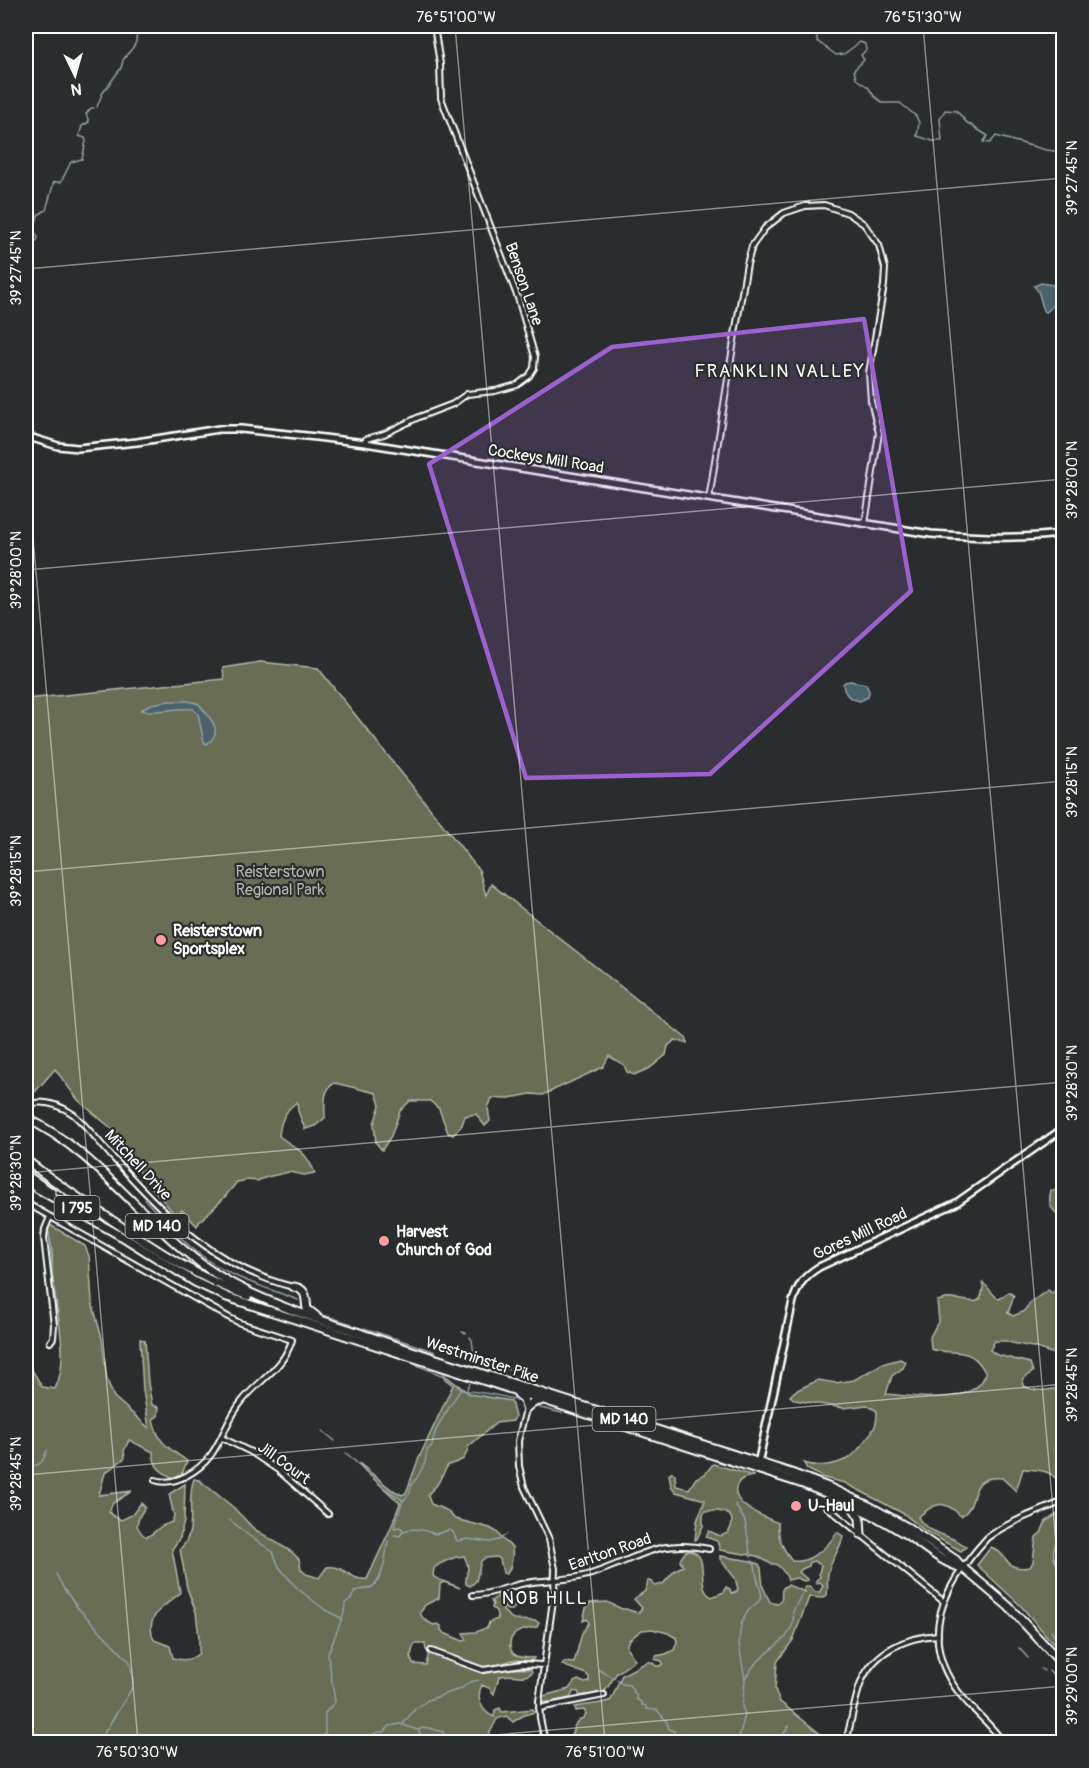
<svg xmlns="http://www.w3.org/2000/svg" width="1089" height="1768" font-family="Pangolin,sans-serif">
	<rect width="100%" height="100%" fill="#2a2d2e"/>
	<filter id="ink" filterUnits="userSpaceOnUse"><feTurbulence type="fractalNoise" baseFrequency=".0167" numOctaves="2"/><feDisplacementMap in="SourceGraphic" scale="12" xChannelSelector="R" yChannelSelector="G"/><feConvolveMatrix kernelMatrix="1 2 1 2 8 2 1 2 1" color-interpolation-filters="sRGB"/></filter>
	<g filter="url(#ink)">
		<g fill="#676d53" stroke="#b3b6a9" stroke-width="1.5" fill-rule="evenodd">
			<path d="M260 662 318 668 479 870 486 896 491 884 687 1039V1043L675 1040 668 1046 666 1055 650 1068 634 1075 627 1072 624 1065 609 1056 603 1067 543 1095 531 1094 504 1099 492 1098 488 1108 490 1121 485 1126 476 1114 465 1116 462 1125 453 1135 448 1133 439 1109 430 1101H410L400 1111 391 1136 382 1150 376 1143 374 1124 380 1105 376 1093 335 1083C322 1089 325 1105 325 1118L315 1126 305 1129 298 1111 297 1102C285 1110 280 1123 279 1136 299 1151 304 1149 315 1173L304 1175 289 1172 267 1177 257 1181 247 1180 237 1182 223 1199 200 1221 197 1226 182 1210 177 1217 142 1176 119 1135 78 1100 55 1069 35 1092 26 1093V699L224 679 223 668Z"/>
			<path d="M1051 1190 1063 1192V1220C1052 1209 1047 1207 1051 1190Z"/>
			<path d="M47 1223 85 1246 89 1256 92 1302 102 1338 107 1380 114 1397 149 1428 143 1390 140 1339 145 1340 148 1383 152 1405 159 1407 158 1416 153 1419C158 1444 168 1447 187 1461L182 1474 173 1478C160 1471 154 1468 153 1452L129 1440 124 1451 125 1458 105 1473 99 1495 132 1491 113 1503 109 1512 113 1516 121 1520 132 1515 141 1503 145 1507 139 1517 137 1526C146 1542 148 1537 159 1528 162 1525 168 1524 172 1522L174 1516 169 1494 185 1484 184 1521 180 1538 172 1549 180 1592 178 1595C162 1607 144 1618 154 1640L170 1646 173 1658C182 1661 192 1660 199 1653V1638L196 1612 187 1588 180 1549C199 1533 185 1500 194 1479L199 1480 233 1507 254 1529 292 1552 299 1559 301 1569 306 1574 319 1578 327 1567C343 1564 352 1582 367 1579L392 1525 400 1503 365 1471 359 1463 391 1489 402 1495 406 1493 418 1460 453 1385 445 1379 443 1374 470 1394 511 1401 515 1417 513 1421 496 1423 468 1447C466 1461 460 1461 448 1465L437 1485 429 1493 428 1496 431 1504 446 1510 455 1519 490 1528 497 1532 502 1539 512 1547C513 1556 512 1567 506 1574L503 1573 500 1559 497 1557 485 1558 481 1561 476 1581 470 1586 466 1584C465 1571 472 1572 464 1556 453 1557 443 1561 434 1568L433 1576C440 1582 452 1583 460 1588L444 1582 440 1584 439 1598 425 1605 420 1613C423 1620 428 1622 434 1625L438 1624 441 1626V1630L444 1633 463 1641 467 1640 463 1633 476 1632 488 1627 489 1622 498 1619 496 1611 492 1608 493 1604 491 1601 500 1595 503 1597 508 1605 512 1604 516 1606 512 1610H507L504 1607 503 1611 514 1620 536 1621 539 1623 537 1627C527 1629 509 1631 510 1645 510 1648 512 1653 514 1654 518 1658 529 1658 534 1658L531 1661 512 1660 500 1664V1669C505 1671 521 1667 531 1669L532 1673C521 1681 510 1671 499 1677L494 1694 489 1688 482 1685C475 1698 482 1712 494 1717L495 1710 500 1708 502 1712 533 1709 535 1712 524 1715 513 1722 506 1716 497 1719 488 1736 487 1742H26V1363L31 1368 42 1387 55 1389C71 1357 55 1308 52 1274 52 1266 53 1258 52 1251 51 1242 48 1232 47 1223ZM415 1644H425L426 1650 429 1652 426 1665 413 1664C410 1658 411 1650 415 1644Z"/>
			<path d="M983 1283C990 1288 992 1295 999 1299L1009 1292 1014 1296 1008 1313 1013 1316 1023 1312 1031 1302 1048 1290 1052 1293 1063 1284V1364L1057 1355 1033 1347 1012 1343 1006 1341H995L990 1350 997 1355 1030 1363 1033 1372 1025 1377 1023 1380 1024 1386C1037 1393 1050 1390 1063 1387V1489C1054 1470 1042 1470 1023 1469L1016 1491 1002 1478C964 1475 982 1504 961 1516 943 1498 936 1503 918 1517 927 1535 953 1534 966 1547L961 1551 925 1531 904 1514 845 1483 824 1478 807 1469 804 1463C817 1468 835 1465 847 1459 855 1456 871 1434 875 1426 877 1422 877 1416 877 1411L867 1405 843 1408 795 1400 790 1396 795 1391 818 1380 836 1383 854 1380 882 1364 900 1359 906 1362 903 1368 892 1376 886 1394C913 1396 975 1408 986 1373 983 1369 979 1361 974 1358 962 1349 945 1354 931 1349L930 1337 939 1320 937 1301C942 1300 948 1298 953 1299 972 1300 983 1310 983 1283Z"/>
			<path d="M713 1464 754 1476C745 1477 738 1479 736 1488 732 1506 765 1517 778 1523 778 1538 782 1549 793 1561 809 1564 829 1546 837 1532L843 1536C841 1547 834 1556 830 1567 825 1578 829 1585 827 1595L823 1598 809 1597 793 1640 777 1662 775 1689 779 1701 818 1732 823 1739 822 1742H551C557 1741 567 1741 571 1735 575 1727 574 1721 583 1718L586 1714 584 1710 576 1711 575 1707C586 1704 600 1705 611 1700L622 1675 647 1662H652L656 1666H660L663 1664 662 1661 654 1659 656 1656 666 1654 674 1650 677 1642 676 1638 668 1633 652 1629 642 1630 629 1640 627 1644V1648L635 1660 616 1674 606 1690 601 1693 580 1696 578 1692 574 1691 570 1698 551 1702H543V1696L569 1689 574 1682 578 1680 585 1683 589 1682V1677L586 1674 562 1665 564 1662 574 1663 582 1633 589 1623 587 1619 583 1621 586 1608 590 1603 607 1602 622 1609H626L638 1613 642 1608 634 1599 645 1591 648 1581H650L655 1586 663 1584 675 1570 683 1566 680 1561 681 1558 686 1551C714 1550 693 1589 712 1597L724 1592 726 1587 730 1589 731 1593 736 1592 738 1589 735 1578 720 1559V1556L751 1561 759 1564 761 1568 763 1587 770 1602 776 1604C788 1599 775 1590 788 1585L805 1592 804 1588 809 1586 815 1592H820L823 1585 820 1582 816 1584V1580L820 1577 819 1573 821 1565 814 1561 810 1562 809 1566 802 1569 799 1572 808 1580 804 1581 796 1578 788 1580C786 1574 781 1568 776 1564H771L757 1556 720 1550 717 1541 706 1537 709 1531 720 1536 728 1533C740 1513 723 1510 705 1511L703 1515V1526L697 1539 695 1540 697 1521 705 1500 676 1492 671 1486 669 1475 672 1472 675 1475 676 1486 689 1489 696 1478 705 1474Z"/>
			<path d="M1061 1512 1063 1515C1063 1518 1064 1522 1064 1525 1060 1541 1046 1549 1059 1568L1063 1569V1655L1021 1606 977 1565 991 1547C1010 1554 1003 1572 1030 1567L1033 1562 1036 1537 1041 1533 1046 1521Z"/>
		</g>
		<g fill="#48636d" stroke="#91a1a7" stroke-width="1.5">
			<polygon points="1041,283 1053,285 1061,294 1050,309 1046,312 1044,311 1038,291 1034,286"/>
			<path d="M850 681 866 684 869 691 868 697 860 701C850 699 844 695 843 684L845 682Z"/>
			<path d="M169 701H188L199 704C208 717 226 730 207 744L204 742 198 714 193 709C176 707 157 714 141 710L151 704Z"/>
		</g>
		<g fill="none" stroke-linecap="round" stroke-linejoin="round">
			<g stroke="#91a1a7" stroke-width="1.5">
				<polyline points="820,26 817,33 817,41 836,55 844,54 860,42 865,44 866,50 861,55 864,60 854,70 856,79 868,87 874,96 883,103 900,103 916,116 919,123 917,136 933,141 942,141 940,119 945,110 957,111 966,122 988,136 983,142 990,143 996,136 1046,150 1064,152"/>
				<polyline points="97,107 102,94 121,68 123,60 134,46 136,42 137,29 140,27 143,28 145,33 154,31 154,26"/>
				<polyline points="26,217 30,222 37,220 38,215 46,210 54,182 61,182 71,162 82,159 86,141 85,138 79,136 82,126 89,122 86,114 91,108 94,108"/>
				<polyline points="26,223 26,229"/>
				<polyline points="26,235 29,235 29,232 33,230 38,237 37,241 30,242 28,247 26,249"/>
				<path d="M145 1200C165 1221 185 1245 209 1261 237 1280 268 1288 298 1300"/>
				<polyline points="49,1233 57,1321"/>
				<polyline points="317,1313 352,1324"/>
				<polyline points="364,1328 436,1352"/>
				<polyline points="462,1332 466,1333"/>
				<polyline points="470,1337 472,1340 474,1354"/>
				<polyline points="464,1356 474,1355 483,1361 510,1370"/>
				<polyline points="414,1364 449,1378 458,1387"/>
				<polyline points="467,1389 470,1383"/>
				<path d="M461 1390C480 1392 500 1395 520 1401"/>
				<polyline points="536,1407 562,1413"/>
				<polyline points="323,1431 335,1441"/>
				<polyline points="346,1453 383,1487 403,1500"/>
				<path d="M26 1468C40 1465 42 1465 47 1450"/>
				<path d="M402 1502 410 1493 411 1485 417 1478 425 1463 427 1450 432 1446C433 1428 451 1406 460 1390V1387"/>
				<polyline points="402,1503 394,1528 400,1527 403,1530"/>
				<polyline points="735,1504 745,1521 751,1557"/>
				<polyline points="230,1520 248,1535 273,1552 279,1567 297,1588 325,1610 341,1618"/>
				<path d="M394 1535 400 1536 403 1531C414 1527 425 1530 435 1534 440 1533 444 1532 449 1530L453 1532 457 1541 468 1539 489 1542 499 1540 507 1534"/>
				<polyline points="56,1574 64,1589 77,1607 130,1662 133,1681 131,1690 101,1738 100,1742"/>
				<polyline points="1051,1631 1064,1649"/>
				<polyline points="1019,1648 1028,1658"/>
				<polyline points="1041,1669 1044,1671"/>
				<polyline points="599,1670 614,1678"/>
				<polyline points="1049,1671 1064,1687"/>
				<polyline points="745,1678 755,1664 786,1637 793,1624 793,1611 802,1594"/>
				<polyline points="617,1680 622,1684 629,1685 636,1695 636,1699 641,1702 642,1705 646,1706 646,1709 657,1710 667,1722 669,1729 674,1731 676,1740 685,1740 686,1742"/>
				<polyline points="403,1724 415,1709 428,1700 462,1688 470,1682 479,1680"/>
				<polyline points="419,1731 422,1738 429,1740 432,1742"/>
				<path d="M321 1742 325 1733V1713L335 1702 328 1654 344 1613 345 1603 351 1599 355 1591C360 1589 365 1590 370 1588 383 1584 386 1553 388 1541"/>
				<path d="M362 1742 377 1732H384L390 1726 400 1724 418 1730C427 1725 435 1730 443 1732L446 1739"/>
				<polyline points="738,1742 745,1715 742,1706 745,1680 739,1644 741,1624 748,1611 759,1601 762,1596 756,1574 755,1564 753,1562"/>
				<polyline points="778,1742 789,1726"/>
			</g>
			<g stroke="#fff" stroke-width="8">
				<g id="street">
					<polyline points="365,443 366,439 384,434 419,417 453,404 467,394 495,391 517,385 529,376 534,368 535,357 518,298 441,98 440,64 434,26"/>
					<polyline points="709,499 736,328 747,264 752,246 765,228 784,213 805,206 824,205 848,213 864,224 879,245 885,268 884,285 869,373 871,401 879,433 865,524"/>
					<path d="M26 1105C43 1099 58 1104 73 1114 89 1128 102 1146 116 1161 167 1218 217 1268 293 1287"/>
					<path d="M26 1203 228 1317 240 1323 292 1340C283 1369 261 1378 243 1400 220 1427 222 1457 186 1476 176 1481 166 1484 155 1480"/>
					<polyline points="50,1217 45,1229 44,1238 54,1325 53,1338 50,1342"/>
					<polyline points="526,1409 518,1441 519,1466 524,1487 549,1539 555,1569 554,1593 539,1701 540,1718 545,1742"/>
					<polyline points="222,1438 251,1452 278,1470 328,1514"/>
					<polyline points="826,1506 943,1601"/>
					<path d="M473 1595C492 1595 508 1586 526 1583 549 1579 572 1581 594 1573 640 1558 656 1538 709 1549"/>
					<polyline points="431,1651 483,1670 522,1664 543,1665"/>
					<polyline points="539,1708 604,1695"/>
					<path d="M848 1734C852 1717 855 1697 862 1680 876 1650 907 1637 938 1635"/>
					<path d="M1003 1742C991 1724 973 1711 960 1694 915 1637 945 1584 987 1538 1009 1521 1038 1512 1064 1501"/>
				</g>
			</g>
			<g stroke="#fff" stroke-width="10">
				<g id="secondary">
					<path d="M26 436 58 446 78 448 137 442 219 429H241L316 437 365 443 931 534C971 537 1025 540 1064 533"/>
					<path d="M758 1464 793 1301C798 1285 804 1276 819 1267L956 1203 1064 1128"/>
				</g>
			</g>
			<g stroke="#fff" stroke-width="11">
				<g id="highway">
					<path d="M26 1118C107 1156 154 1242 233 1284 270 1304 311 1317 351 1330 383 1341 414 1352 446 1362 561 1399 676 1436 791 1473L828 1487 871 1507 907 1527 956 1560 963 1568 1008 1606 1064 1666"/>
					<path d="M26 1160C55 1183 86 1203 116 1223 158 1251 200 1279 248 1296"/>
					<polyline points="26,1175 51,1192"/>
					<path d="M26 1182 128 1240 195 1282 227 1297 803 1484C838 1497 872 1513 904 1533 923 1545 941 1563 963 1568"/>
					<path d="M294 1287C308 1290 305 1298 307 1309L316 1316"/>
					<polyline points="518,1394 524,1399 526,1408 533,1402 540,1401"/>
					<polyline points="853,1507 860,1518 861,1534"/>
				</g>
			</g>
			<use href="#street" stroke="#2a2d2e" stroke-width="4"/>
			<use href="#secondary" stroke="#2a2d2e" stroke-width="5"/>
			<use href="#highway" stroke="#2a2d2e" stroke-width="7"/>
		</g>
	</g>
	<path fill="#9c61cf" fill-opacity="0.2" stroke="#9c61cf" stroke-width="4.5" stroke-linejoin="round" d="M864 319 911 591 710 774 526 778 429 464 612 347Z"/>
	<path fill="none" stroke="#fff" stroke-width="1.5" stroke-opacity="0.45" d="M455 26 605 1742M923 26 1064 1635M26 269 1064 178M26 457 138 1742M26 570 1064 479M26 872 1064 781M26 1173 1064 1082M26 1475 1064 1384M413 1742 1064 1686"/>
	<g fill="#ff9aa2" stroke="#2a2d2e" stroke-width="2">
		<circle cx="161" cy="940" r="6"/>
		<circle cx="384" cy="1241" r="6"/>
		<circle cx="796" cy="1506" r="6"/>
	</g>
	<g text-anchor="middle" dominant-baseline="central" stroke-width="4.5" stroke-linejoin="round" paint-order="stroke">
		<g fill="#2a2d2e" stroke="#bfc0c0" stroke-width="1.5">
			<rect x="54.5" y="1196" width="45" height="24" rx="4.5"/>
			<rect x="125.5" y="1214" width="63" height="24" rx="4.5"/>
			<rect x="592.5" y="1407" width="63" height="24" rx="4.5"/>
		</g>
		<g font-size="15" font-weight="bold" fill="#fff">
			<text x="77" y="1208">I 795</text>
			<text x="157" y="1226">MD 140</text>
			<text x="624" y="1419">MD 140</text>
		</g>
		<g font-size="16" fill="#fff" stroke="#2a2d2e">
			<text transform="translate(524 284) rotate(71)">Benson Lane</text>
			<text transform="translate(546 459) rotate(9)">Cockeys Mill Road</text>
			<text transform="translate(138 1165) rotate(47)">Mitchell Drive</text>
			<text transform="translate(860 1234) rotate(-25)">Gores Mill Road</text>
			<text transform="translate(482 1360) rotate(18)">Westminster Pike</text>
			<text transform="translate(284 1463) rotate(36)">Jill Court</text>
			<text transform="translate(610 1552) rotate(-19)">Earlton Road</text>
		</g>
		<g font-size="16" fill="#b3b6a9" stroke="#2a2d2e">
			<text x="280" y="872">Reisterstown<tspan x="280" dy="18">Regional Park</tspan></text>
		</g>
		<g font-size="16" font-weight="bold" fill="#fff" stroke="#2a2d2e" text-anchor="start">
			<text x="173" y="931">Reisterstown<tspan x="173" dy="18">Sportsplex</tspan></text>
			<text x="396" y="1232">Harvest<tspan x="396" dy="18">Church of God</tspan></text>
			<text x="808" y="1506">U-Haul</text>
		</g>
		<g font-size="18" letter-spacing="1.5" fill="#fff" stroke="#2a2d2e">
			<text x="780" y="371">FRANKLIN VALLEY</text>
			<text x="545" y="1598">NOB HILL</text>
		</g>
	</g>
	<rect width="1089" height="1768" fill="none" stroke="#2a2d2e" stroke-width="66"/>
	<g transform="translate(75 75) rotate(175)" stroke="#2a2d2e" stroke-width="4.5" paint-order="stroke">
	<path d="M0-4.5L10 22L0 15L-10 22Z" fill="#ffffff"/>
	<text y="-9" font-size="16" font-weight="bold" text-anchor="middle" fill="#ffffff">N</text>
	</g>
	<rect x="33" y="33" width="1023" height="1702" fill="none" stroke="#fff" stroke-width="2"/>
	<g font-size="15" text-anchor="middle" fill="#fff">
		<text x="456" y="22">76°51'00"W</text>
		<text x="923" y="22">76°51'30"W</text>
		<text transform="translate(1072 178) rotate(-90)" y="5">39°27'45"N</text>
		<text transform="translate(16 268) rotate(-90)" y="5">39°27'45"N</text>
		<text transform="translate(1072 480) rotate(-90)" y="5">39°28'00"N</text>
		<text transform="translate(16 570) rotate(-90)" y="5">39°28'00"N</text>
		<text transform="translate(1072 782) rotate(-90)" y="5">39°28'15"N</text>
		<text transform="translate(16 871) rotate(-90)" y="5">39°28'15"N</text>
		<text transform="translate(1072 1083) rotate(-90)" y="5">39°28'30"N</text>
		<text transform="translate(16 1173) rotate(-90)" y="5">39°28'30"N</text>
		<text transform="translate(1072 1385) rotate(-90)" y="5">39°28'45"N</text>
		<text transform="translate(16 1474) rotate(-90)" y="5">39°28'45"N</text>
		<text transform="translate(1072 1686) rotate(-90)" y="5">39°29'00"N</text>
		<text x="137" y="1757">76°50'30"W</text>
		<text x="605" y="1757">76°51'00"W</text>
	</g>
</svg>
